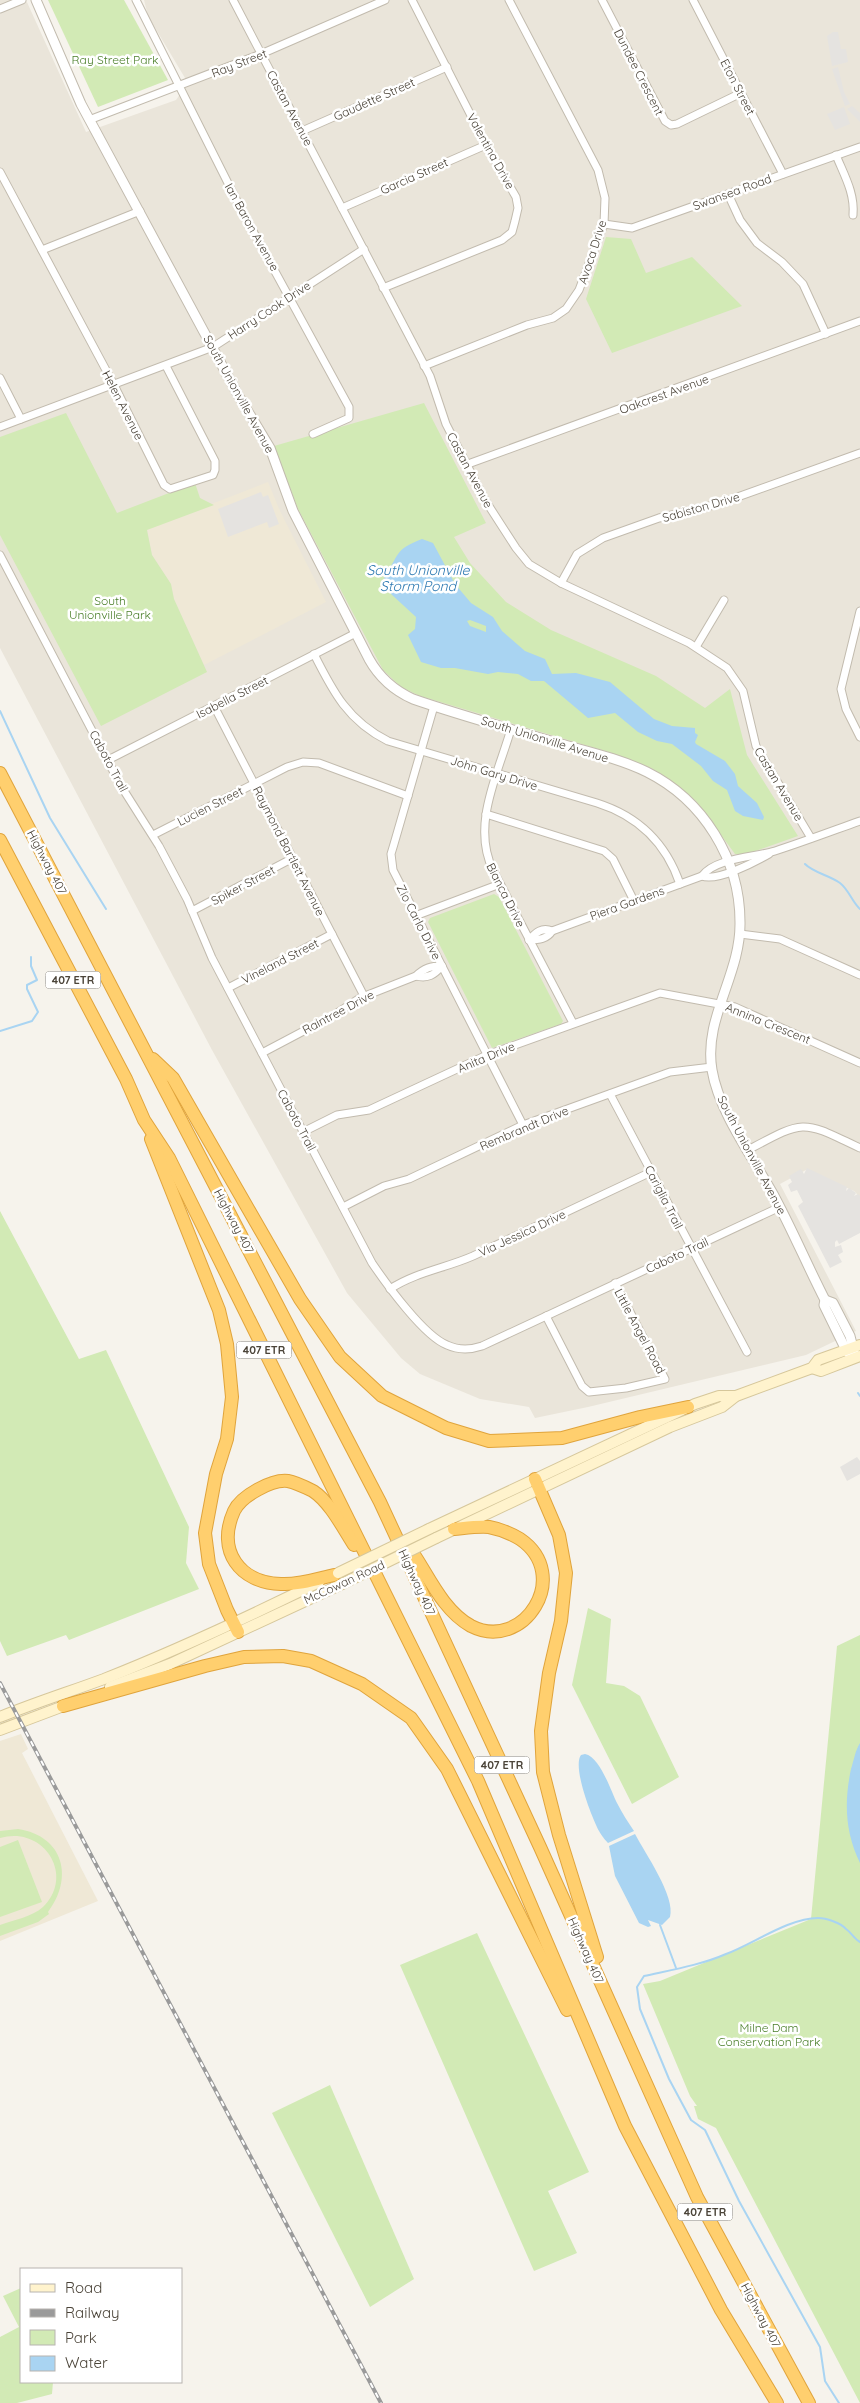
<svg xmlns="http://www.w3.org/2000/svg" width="860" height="2403" font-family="Quicksand,sans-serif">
	<rect width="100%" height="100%" fill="#f6f3ec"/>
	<polygon fill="#eae5da" points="0,0 26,0 86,132 176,100 188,83 148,16 144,0 860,0 860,1197 854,1191 806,1170 780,1184 856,1331 806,1355 588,1407 535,1418 529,1407 480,1399 420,1374 401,1358 347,1293 212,1050 0,648"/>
	<g fill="#efe8d6">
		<polygon points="268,482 280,511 326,602 204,665 174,599 171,584 152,555 147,529"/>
		<polygon points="21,1734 28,1749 22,1753 98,1901 0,1941 0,1741"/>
	</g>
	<g fill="#d2eab5">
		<polygon points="48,0 124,0 168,80 98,107"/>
		<polygon points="606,237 631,239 646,273 692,257 742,306 612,353 586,299"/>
		<polygon points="424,403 486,523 454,537 470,563 506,602 551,630 656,676 705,708 730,689 747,755 798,836 744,855 735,854 696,801 669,779 651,768 612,753 420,696 401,687 383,670 298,509 274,446"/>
		<polygon points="66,413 117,513 195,483 200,498 214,505 147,530 152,555 171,584 174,599 207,672 101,726 0,535 0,437"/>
		<polygon points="494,894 499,897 563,1021 561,1024 492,1048 428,922 430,918"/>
		<polygon points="0,1211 79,1359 106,1350 189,1527 186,1563 199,1589 69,1640 66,1635 7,1656 0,1641"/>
		<polygon points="588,1608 611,1619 606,1683 624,1686 640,1696 679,1777 632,1804 572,1685"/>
		<polygon points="860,1635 860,2403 716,2128 698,2119 694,2106 697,2106 690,2096 643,1984 660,1981 811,1919 837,1646"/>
		<path d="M18 1829C64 1836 74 1878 48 1912L49 1914 38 1922 0 1936V1925C13 1920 32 1917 43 1907 76 1875 43 1825 0 1838V1831Z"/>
		<polygon points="18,1840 42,1902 0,1917 0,1847"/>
		<polygon points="477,1933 589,2172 548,2191 577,2253 534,2271 400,1965"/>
		<polygon points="330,2085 414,2279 370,2307 272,2113"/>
		<polygon points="21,2288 21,2382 53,2382 52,2394 17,2403 0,2403 0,2337 19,2327 3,2296"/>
	</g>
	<g fill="#e5e3e0">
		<polygon points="833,32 838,32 841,49 846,49 848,62 832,66 827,36"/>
		<polygon points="838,67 844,92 850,104 845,106 833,72 832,69"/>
		<polygon points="852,106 860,113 860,122 847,109"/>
		<polygon points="844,107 850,124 835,130 827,114"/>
		<polygon points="261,492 263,497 268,495 279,524 269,528 267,522 228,537 218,509"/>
		<polygon points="807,1168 847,1187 846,1191 849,1188 856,1193 854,1196 858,1194 860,1196 860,1233 839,1244 837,1240 835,1242 835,1247 841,1245 843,1252 838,1255 842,1262 830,1268 798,1206 803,1202 797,1190 791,1192 788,1185 792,1182 789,1176 801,1169 804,1174"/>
		<polygon points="857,1457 860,1461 860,1474 847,1481 840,1467"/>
	</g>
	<g fill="#a9d4f2" fill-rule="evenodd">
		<path d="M422 539 433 543 455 584 471 603 493 617 502 631 525 651 545 659 552 674 576 673 610 682 654 719 672 726 695 728V733L698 735 695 742 696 744 725 761 735 774 738 786 757 803 764 817 763 820 743 816 735 811 727 790 713 781 701 766 672 744 657 741 638 732 615 713 588 718 544 681H531L518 674 498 672 488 674 455 668H441L421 662 408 635 415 629 416 617 391 594 384 577C400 555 393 550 422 539ZM470 620 486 626V632L470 626 467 621Z"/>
		<path d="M860 1743V1863C845 1832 844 1802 851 1769 854 1760 855 1751 860 1743Z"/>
		<path d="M585 1754C600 1757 611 1791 617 1803 622 1813 628 1822 634 1831L608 1843C606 1841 601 1835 599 1831 592 1818 572 1767 581 1755Z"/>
		<path d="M635 1834C645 1853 676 1897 670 1917L662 1925 648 1920 651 1926 648 1927 639 1923 615 1876 609 1846Z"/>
	</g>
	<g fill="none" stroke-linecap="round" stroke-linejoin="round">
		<g stroke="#a9d4f2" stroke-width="2">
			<polyline points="0,711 50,818 106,909"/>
			<path d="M805 864C814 873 829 875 840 883 849 890 852 902 860 909"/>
			<polyline points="0,1031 32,1021 38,1012 27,989 27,985 37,980 31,966 31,957"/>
			<polyline points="858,1393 860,1396"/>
			<polyline points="660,1925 676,1968"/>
			<path d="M839 2403 825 2381 820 2347 739 2201 705 2130 691 2120 669 2079 640 2009 637 1987 644 1976C671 1970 701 1965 726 1954 753 1944 789 1918 818 1918 826 1918 841 1923 846 1929 852 1933 854 1939 860 1942"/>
		</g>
		<g stroke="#c2bbae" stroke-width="9">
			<g id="minor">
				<polyline points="136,0 242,211 349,407 349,418 313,434"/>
				<polyline points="233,0 430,376 446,424 485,500 516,548 529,564 561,583 689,643 727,668 743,691 756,746 811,838"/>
				<polyline points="602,0 665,121 671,125 677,124 741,93"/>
				<polyline points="693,0 783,174"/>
				<polyline points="0,9 22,0"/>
				<polyline points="89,120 261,54 385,0"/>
				<polyline points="302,131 447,67"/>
				<path d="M836 155C844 175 855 193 853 215"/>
				<polyline points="0,172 114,385 164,485 170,489 213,475 215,470 215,461 166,366"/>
				<polyline points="728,194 740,220 757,243 782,262 803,284 826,334"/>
				<polyline points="342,208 486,145"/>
				<polyline points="604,224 632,228 860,147"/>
				<polyline points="42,250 140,211"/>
				<polyline points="383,288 502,240 512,232 515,221 518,208 516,197 486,145 412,0"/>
				<polyline points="424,366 527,325 553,318 566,309 579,290 604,224 605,198 598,170 509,0"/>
				<polyline points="0,378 21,419"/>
				<polyline points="0,427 213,347 364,249"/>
				<polyline points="468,464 860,321"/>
				<path d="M0 555 121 786 159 846 187 899 212 958 372 1263C387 1285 424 1336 447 1345 458 1350 470 1350 482 1346L780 1207"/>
				<polyline points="561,583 577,554 603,538 659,518 718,504 860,453"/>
				<polyline points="860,611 841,689 846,709 860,737"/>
				<polyline points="696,647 724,600"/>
				<path d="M314 654C333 692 348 721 388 741L597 803C638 816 666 843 680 884"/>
				<polyline points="214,706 364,996"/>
				<polyline points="434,706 394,844 391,854 393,870 523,1125"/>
				<path d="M511 729C498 774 471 825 493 870L573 1023"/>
				<polyline points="108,760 356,633"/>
				<polyline points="486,814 604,851 613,859 634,901"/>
				<polyline points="153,835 287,767 303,762 319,763 408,796"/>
				<path d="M702 876C717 882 755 862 769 854"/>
				<polyline points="192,911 293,858"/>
				<polyline points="415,916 500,884"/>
				<polyline points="740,934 780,939 860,975"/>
				<path d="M529 940C539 940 547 939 552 931L702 876C715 858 755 857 775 851 803 842 832 831 860 821"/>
				<path d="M529 940C536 932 542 927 552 931"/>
				<path d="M416 976C428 979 434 975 442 966"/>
				<polyline points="228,988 332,934"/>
				<path d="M262 1053 334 1015 360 998 416 976C424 968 431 966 442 966"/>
				<polyline points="610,1094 747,1352"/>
				<polyline points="303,1132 337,1115 369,1110 487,1055 660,993 735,1007 860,1063"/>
				<path d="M748 1150C806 1119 801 1120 860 1148"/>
				<polyline points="343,1207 384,1186 409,1179 523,1125 670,1072 712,1067"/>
				<path d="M390 1289C416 1272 446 1268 473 1256L651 1172"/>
				<polyline points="546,1316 582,1386 589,1392 626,1388 665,1379 615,1283"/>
			</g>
		</g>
		<g stroke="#c2bbae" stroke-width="11">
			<g id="tertiary">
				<path d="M36 0 81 104 238 395 270 448 293 511 369 659C379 677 393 690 413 699 459 715 507 728 554 742 585 751 618 758 647 772 703 800 740 859 740 922 741 975 703 1018 712 1070 719 1112 752 1156 773 1194 792 1229 807 1265 825 1300L824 1305 846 1350 850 1355"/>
				<polyline points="825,1300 833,1303 850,1336 854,1352"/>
			</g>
		</g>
		<g stroke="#d6c79b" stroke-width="12">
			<g id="secondary">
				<polyline points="812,1368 821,1371 860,1356"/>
				<polyline points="429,1529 695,1404 719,1396 736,1396"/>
				<polyline points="436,1538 670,1427 722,1407 736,1396 812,1368 818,1360 860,1345"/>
				<polyline points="110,1687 170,1664 342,1584"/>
				<path d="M0 1717C34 1703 69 1692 104 1679 177 1650 248 1617 319 1582"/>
				<polyline points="0,1730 69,1704"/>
			</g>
		</g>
		<g stroke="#e0a43c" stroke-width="14">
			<g id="motorway">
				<polyline points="0,773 380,1502 540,1847 697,2197 809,2403"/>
				<polyline points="0,840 126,1079 144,1120 169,1158 478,1781 625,2126 721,2310 777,2403"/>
				<polyline points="153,1059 173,1078 300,1299 340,1357 382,1396 446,1428 489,1441 562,1438 640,1417 688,1407"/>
				<polyline points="151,1139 219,1310 227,1344 232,1397 227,1439 216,1474 205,1533 209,1564 227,1610 238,1632"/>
				<polyline points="535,1479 559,1535 566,1573 561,1621 549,1673 541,1731 543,1772 559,1835 597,1957"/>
				<path d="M406 1543C426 1569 440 1609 471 1626 524 1653 573 1575 520 1539 510 1533 500 1529 489 1527 478 1526 465 1528 454 1529"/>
				<path d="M334 1575C317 1579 299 1585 281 1584 240 1583 216 1551 234 1511 241 1496 272 1479 288 1481 294 1482 307 1488 313 1491 330 1502 343 1528 354 1545"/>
				<polyline points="63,1706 205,1666 244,1657 283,1656 311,1661 362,1684 411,1718 447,1769 567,2010"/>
			</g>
		</g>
		<use href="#minor" stroke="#fff" stroke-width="7"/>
		<use href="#tertiary" stroke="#fff" stroke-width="9"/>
		<use href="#secondary" stroke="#fff3cd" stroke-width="10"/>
		<use href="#motorway" stroke="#ffcf6e" stroke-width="12"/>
		<g stroke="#9a9a9a" stroke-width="4">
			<polyline id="rail" points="0,1683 381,2403"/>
		</g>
		<use href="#rail" stroke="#fff" stroke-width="2" stroke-dasharray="5.5" stroke-linecap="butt"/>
		<g stroke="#d6c79b" stroke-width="12" stroke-linecap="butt">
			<g id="secondary-bridge">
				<polyline points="338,1573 429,1529"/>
				<polyline points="342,1584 436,1538"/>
			</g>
		</g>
		<use href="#secondary-bridge" stroke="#fff3cd" stroke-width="10"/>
	</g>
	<g text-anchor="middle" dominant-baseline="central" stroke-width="5" stroke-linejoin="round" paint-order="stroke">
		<g fill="#fff" stroke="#817c74" stroke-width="1">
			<rect x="45.5" y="971.5" width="55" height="17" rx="4"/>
			<rect x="236.5" y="1341.5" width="55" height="17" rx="4"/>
			<rect x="474.5" y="1756.5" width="55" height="17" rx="4"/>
			<rect x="677.5" y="2203.5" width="55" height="17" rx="4"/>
		</g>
		<g font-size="11" font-weight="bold" fill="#4b4439">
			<text x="73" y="980">407 ETR</text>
			<text x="264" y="1350">407 ETR</text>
			<text x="502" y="1765">407 ETR</text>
			<text x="705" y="2212">407 ETR</text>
		</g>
		<g font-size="12" fill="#4a7f2a" stroke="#fff">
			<text x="115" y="59">Ray Street Park</text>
			<text x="110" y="600">South<tspan x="110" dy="14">Unionville Park</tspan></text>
			<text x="769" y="2027">Milne Dam<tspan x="769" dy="14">Conservation Park</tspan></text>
		</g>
		<g font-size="12" fill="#4b4439" stroke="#fff">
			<text transform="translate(239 63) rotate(-21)">Ray Street</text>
			<text transform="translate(639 72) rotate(63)">Dundee Crescent</text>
			<text transform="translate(738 87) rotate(63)">Eton Street</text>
			<text transform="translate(374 99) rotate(-24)">Gaudette Street</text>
			<text transform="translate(290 108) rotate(62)">Castan Avenue</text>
			<text transform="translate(491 151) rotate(61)">Valentina Drive</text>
			<text transform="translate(414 176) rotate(-24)">Garcia Street</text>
			<text transform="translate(732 192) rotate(-20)">Swansea Road</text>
			<text transform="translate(252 227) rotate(61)">Ian Baron Avenue</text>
			<text transform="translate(592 252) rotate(-72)">Avoca Drive</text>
			<text transform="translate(269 310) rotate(-33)">Harry Cook Drive</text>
			<text transform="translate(239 394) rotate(61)">South Unionville Avenue</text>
			<text transform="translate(664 394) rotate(-20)">Oakcrest Avenue</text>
			<text transform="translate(123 405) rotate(63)">Helen Avenue</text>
			<text transform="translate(470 470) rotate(62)">Castan Avenue</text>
			<text transform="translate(701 507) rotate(-16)">Sabiston Drive</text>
			<text transform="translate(232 697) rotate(-27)">Isabella Street</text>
			<text transform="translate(545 739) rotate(17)">South Unionville Avenue</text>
			<text transform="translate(109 761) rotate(62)">Caboto Trail</text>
			<text transform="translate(494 773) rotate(17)">John Gary Drive</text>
			<text transform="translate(779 784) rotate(59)">Castan Avenue</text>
			<text transform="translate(210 806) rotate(-27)">Lucien Street</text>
			<text transform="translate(289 851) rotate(63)">Raymond Bartlett Avenue</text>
			<text transform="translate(47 862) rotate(62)">Highway 407</text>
			<text transform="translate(243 885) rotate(-28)">Spiker Street</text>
			<text transform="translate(506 895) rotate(63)">Bianca Drive</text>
			<text transform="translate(627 903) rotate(-20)">Piera Gardens</text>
			<text transform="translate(419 922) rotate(63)">Zio Carlo Drive</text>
			<text transform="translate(280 961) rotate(-27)">Vineland Street</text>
			<text transform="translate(338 1012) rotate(-28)">Raintree Drive</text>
			<text transform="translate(768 1023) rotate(22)">Annina Crescent</text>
			<text transform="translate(486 1057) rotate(-23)">Anita Drive</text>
			<text transform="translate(297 1120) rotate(62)">Caboto Trail</text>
			<text transform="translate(524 1128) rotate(-23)">Rembrandt Drive</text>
			<text transform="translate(752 1155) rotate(62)">South Unionville Avenue</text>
			<text transform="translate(664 1197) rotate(63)">Cariglia Trail</text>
			<text transform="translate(234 1221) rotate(62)">Highway 407</text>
			<text transform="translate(522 1233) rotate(-25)">Via Jessica Drive</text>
			<text transform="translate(677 1255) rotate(-25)">Caboto Trail</text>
			<text transform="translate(640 1331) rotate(62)">Little Angel Road</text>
			<text transform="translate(344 1582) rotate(-25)">McCowan Road</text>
			<text transform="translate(417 1582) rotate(65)">Highway 407</text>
			<text transform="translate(586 1950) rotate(66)">Highway 407</text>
			<text transform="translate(761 2315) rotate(62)">Highway 407</text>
		</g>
		<g font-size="14" font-style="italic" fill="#2e7ab2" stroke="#fff">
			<text x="418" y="570">South Unionville<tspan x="418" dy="16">Storm Pond</tspan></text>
		</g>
	</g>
	<rect x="20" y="2268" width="162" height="115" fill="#ffffff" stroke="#b7b4b0"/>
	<rect x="30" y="2284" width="25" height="8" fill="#fff3cd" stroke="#b7b4b0"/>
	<text x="65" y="2293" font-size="15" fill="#4b4439">Road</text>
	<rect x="30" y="2309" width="25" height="8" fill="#9a9a9a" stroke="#b7b4b0"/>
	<text x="65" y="2318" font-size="15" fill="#4b4439">Railway</text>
	<rect x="30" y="2330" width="25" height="15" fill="#d2eab5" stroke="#b7b4b0"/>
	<text x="65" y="2343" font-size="15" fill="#4b4439">Park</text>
	<rect x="30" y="2356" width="25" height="15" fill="#a9d4f2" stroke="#b7b4b0"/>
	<text x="65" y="2368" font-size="15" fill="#4b4439">Water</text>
</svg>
